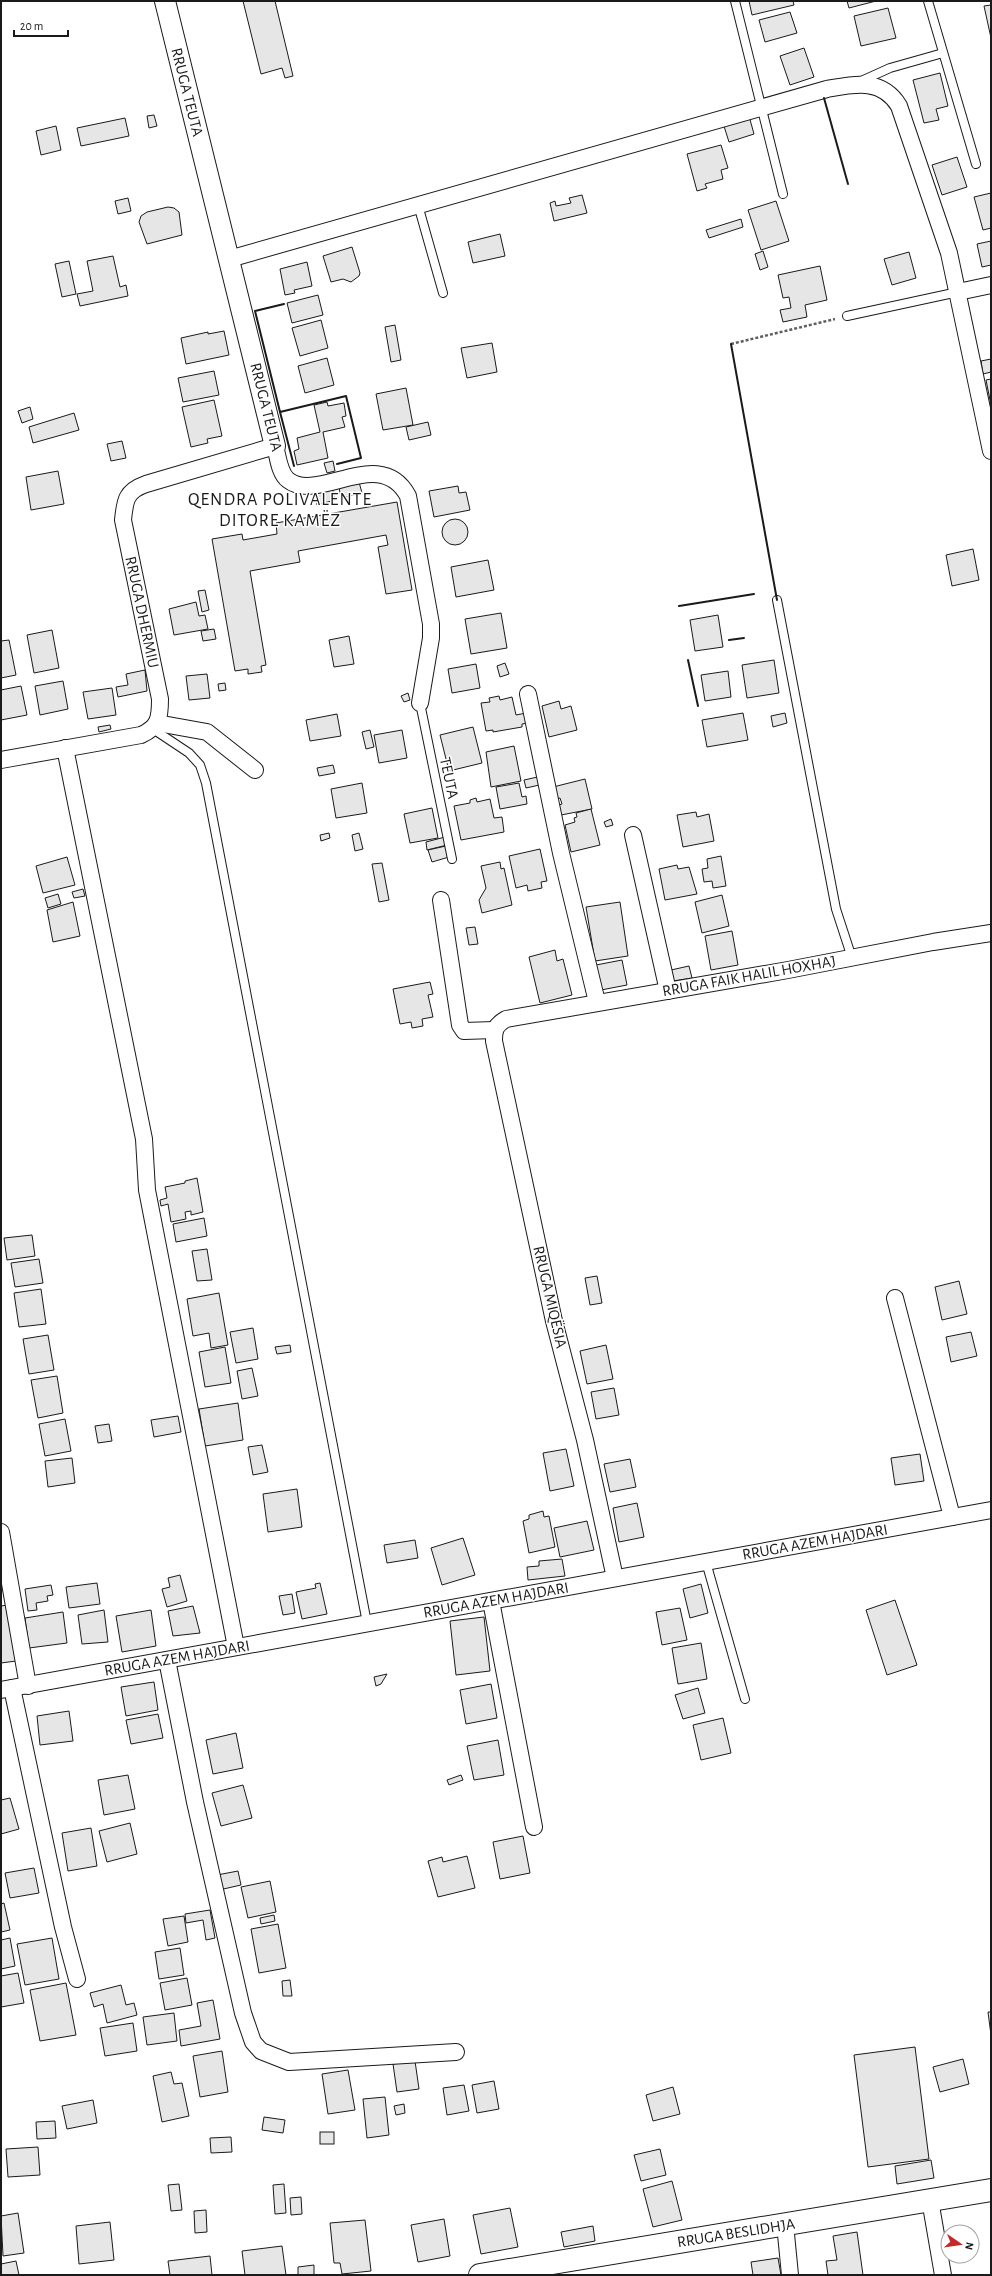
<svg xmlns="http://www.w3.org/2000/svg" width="992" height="2276" font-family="'Alegreya Sans',sans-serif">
	<rect width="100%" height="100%" fill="#fff"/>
	<g fill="#e6e6e6" stroke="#1a1a1a">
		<polygon points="243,1 275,1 293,76 285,78 282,68 261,74"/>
		<polygon points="749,1 793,1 794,5 752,15"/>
		<polygon points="847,1 876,1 849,8"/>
		<polygon points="991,5 991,38 984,6"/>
		<polygon points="888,8 896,38 861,46 854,16"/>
		<polygon points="790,12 797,33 765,42 759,20"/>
		<polygon points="804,48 814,77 790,85 780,56"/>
		<polygon points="940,73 948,106 936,109 939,120 924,123 913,80"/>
		<polygon points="154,115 157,126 149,128 147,116"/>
		<polygon points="749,116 754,134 729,142 723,123"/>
		<polygon points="125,118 129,136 81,146 77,128"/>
		<polygon points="56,126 61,150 41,155 36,131"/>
		<polygon points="721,145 728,168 721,170 723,179 705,184 707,188 697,191 687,154"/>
		<polygon points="957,157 967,187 942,195 932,165"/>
		<polygon points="991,193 991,228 983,230 974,197"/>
		<polygon points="582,195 587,213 554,221 550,203 555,201 556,206 571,203 569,198"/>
		<polygon points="128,198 131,211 118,214 115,201"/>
		<polygon points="776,201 789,241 761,250 748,210"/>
		<polygon points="168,207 174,208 179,212 182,235 147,244 139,222 141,216 147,212"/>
		<polygon points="741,219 743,227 709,238 706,230"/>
		<polygon points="500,234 505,256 473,263 468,242"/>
		<polygon points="991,241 991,265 982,267 977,244"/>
		<polygon points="352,247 360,273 359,276 351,282 343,279 331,282 323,256"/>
		<polygon points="763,251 768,267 760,270 755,254"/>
		<polygon points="909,252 916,278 892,285 884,259"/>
		<polygon points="113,256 120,287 126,285 128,296 80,306 77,294 93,291 87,261"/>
		<polygon points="69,261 76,294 62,297 55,264"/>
		<polygon points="307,262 312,286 294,290 295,293 285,295 280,269"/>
		<polygon points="820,266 827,300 805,305 807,317 783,322 780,310 791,308 789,297 783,298 778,275"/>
		<polygon points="318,295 323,315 292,323 287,303"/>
		<polygon points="321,320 328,348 300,356 292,328"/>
		<polygon points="395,325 401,360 391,362 385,327"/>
		<polygon points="224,331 229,355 186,364 181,338 208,332 208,334"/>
		<polygon points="492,343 497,372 467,378 461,348"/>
		<polygon points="327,358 334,385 305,393 298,366"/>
		<polygon points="991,359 991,372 983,374 981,361"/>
		<polygon points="214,371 219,395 183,402 178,378"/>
		<polygon points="991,379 991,405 986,380"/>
		<polygon points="406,388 413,425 383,430 376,394"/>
		<polygon points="214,400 222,436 207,439 208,443 191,447 182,407"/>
		<polygon points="327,402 328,406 344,403 346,416 342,417 345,427 323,432 328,458 297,465 294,451 299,449 297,438 320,432 314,405"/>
		<polygon points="30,407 33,419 22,423 18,411"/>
		<polygon points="74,413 79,430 33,443 29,427"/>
		<polygon points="428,422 431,435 409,440 406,427"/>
		<polygon points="122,441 126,458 111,461 107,444"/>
		<polygon points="333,461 335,471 327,473 324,463"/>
		<polygon points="58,471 64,504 31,510 26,477"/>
		<polygon points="359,482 362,493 341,498 339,487"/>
		<polygon points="458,486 459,493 466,492 470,510 434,517 429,491"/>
		<polygon points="332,487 335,500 317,505 314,492"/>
		<polygon points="397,502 412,590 386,594 378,547 388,545 386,535 298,551 300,562 250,571 266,665 261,666 262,672 248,674 248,669 235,671 212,539 242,534 243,540 277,534 276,523"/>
		<circle cx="455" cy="532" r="13"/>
		<polygon points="973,549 979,580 952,586 946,555"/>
		<polygon points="488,560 494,590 456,597 451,567"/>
		<polygon points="205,590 209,610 202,612 198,591"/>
		<polygon points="196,602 199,616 205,615 208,629 174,635 169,609"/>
		<polygon points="501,613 507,648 471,654 465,619"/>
		<polygon points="718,615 723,647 695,651 690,620"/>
		<polygon points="214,629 216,639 203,641 201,631"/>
		<polygon points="52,630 59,668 34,673 27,635"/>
		<polygon points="349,636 354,664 334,667 329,640"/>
		<polygon points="9,640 16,675 1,678 1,641"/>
		<polygon points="774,660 779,693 747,698 742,665"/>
		<polygon points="505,663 509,674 500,677 497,666"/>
		<polygon points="476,664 480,688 452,693 448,669"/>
		<polygon points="145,670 147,691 118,697 116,687 128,685 126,674"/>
		<polygon points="728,671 731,697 705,701 701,675"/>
		<polygon points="207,674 210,698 189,700 186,676"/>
		<polygon points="63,681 68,709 40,715 35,686"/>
		<polygon points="225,683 226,690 219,691 218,684"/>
		<polygon points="21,686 27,715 1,720 1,690"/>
		<polygon points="112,688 116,715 88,719 83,692"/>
		<polygon points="408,693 410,700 404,702 401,696"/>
		<polygon points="499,696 500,700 512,697 516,715 526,713 528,723 522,724 522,727 493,732 493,730 486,731 481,703 490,702 489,698"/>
		<polygon points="559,701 561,709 571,706 577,730 549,737 542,706"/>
		<polygon points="743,713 748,740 707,747 702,720"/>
		<polygon points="785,713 787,723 773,727 771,716"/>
		<polygon points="337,714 341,736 310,741 306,720"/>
		<polygon points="110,725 111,729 99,732 98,727"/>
		<polygon points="473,727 482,763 449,771 440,735"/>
		<polygon points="370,730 374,747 366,749 362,732"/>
		<polygon points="402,730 407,758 379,763 374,735"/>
		<polygon points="514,746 521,781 491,787 486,752"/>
		<polygon points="333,765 335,773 319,776 317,768"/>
		<polygon points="542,776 544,784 526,788 524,780"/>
		<polygon points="585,779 592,809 561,815 559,805 562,804 560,798 556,799 553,787"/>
		<polygon points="362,783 367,813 336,818 331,789"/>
		<polygon points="519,783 522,797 526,796 527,804 500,809 496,787"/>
		<polygon points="476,798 477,802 490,799 494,818 502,817 504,832 461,840 454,806 470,803 470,800"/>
		<polygon points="432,808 438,838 410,843 404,814"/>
		<polygon points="591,809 600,845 571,852 565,825 575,822 574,818 577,817 576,813"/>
		<polygon points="696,812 697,817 709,814 714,841 683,847 677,815"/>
		<polygon points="611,819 613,825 606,827 604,822"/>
		<polygon points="329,833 330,838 321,841 320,835"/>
		<polygon points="359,833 363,849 355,851 352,835"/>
		<polygon points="445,837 447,845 427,850 426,842"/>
		<polygon points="446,846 449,857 432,862 428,850"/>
		<polygon points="540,849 547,881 541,882 542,888 528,891 527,885 516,888 509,856"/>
		<polygon points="721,856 726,886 713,888 712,881 704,882 702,869 708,868 707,859"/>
		<polygon points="67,857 75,885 43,893 36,866"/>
		<polygon points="500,862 501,869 504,868 512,905 482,913 479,900 486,888 481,866"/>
		<polygon points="382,863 389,900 379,902 372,864"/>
		<polygon points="677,865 678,869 689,867 697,894 665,900 659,869"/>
		<polygon points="83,889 85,896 74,898 72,892"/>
		<polygon points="58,894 61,904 48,908 45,898"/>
		<polygon points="722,895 729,926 702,933 695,902"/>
		<polygon points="73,902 80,936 53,942 47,910"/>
		<polygon points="620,902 628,956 595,961 586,907"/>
		<polygon points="475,927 478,944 469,945 466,928"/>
		<polygon points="732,931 738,965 711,970 705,936"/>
		<polygon points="555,950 557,961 563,959 572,995 540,1003 529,957"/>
		<polygon points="622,960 627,985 601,990 596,965"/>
		<polygon points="689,966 692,978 673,981 671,970"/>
		<polygon points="430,982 433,994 428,995 433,1017 422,1019 423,1026 412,1028 411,1022 400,1024 393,989"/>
		<polygon points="197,1178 203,1212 191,1215 191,1211 185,1212 186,1219 171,1222 168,1204 161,1206 160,1200 167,1198 165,1187 185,1183 185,1181"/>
		<polygon points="204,1218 207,1236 176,1242 173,1224"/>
		<polygon points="32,1235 35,1256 7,1260 4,1238"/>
		<polygon points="207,1249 212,1280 197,1281 192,1251"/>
		<polygon points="39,1259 43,1283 15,1287 11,1263"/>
		<polygon points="597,1276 602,1303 590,1305 585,1278"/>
		<polygon points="959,1281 967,1314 942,1320 935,1287"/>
		<polygon points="41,1289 46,1324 19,1327 14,1293"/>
		<polygon points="219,1293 228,1345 211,1348 209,1333 193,1336 187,1299"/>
		<polygon points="253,1328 258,1359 236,1363 230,1332"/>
		<polygon points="971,1332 977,1356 951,1362 946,1337"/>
		<polygon points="48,1335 54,1370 29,1374 23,1339"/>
		<polygon points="290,1345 291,1352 277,1354 275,1347"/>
		<polygon points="606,1345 613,1379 587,1384 580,1351"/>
		<polygon points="225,1347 231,1383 205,1387 199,1352"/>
		<polygon points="252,1368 258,1396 242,1399 237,1371"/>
		<polygon points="57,1376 63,1413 38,1418 31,1380"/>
		<polygon points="614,1388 619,1415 596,1419 591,1392"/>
		<polygon points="238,1403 243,1440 205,1446 199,1409"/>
		<polygon points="178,1416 181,1432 154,1437 151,1420"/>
		<polygon points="65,1419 71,1451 45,1456 39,1424"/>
		<polygon points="109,1424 112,1441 98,1443 95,1426"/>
		<polygon points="262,1445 268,1472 253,1475 248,1447"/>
		<polygon points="566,1449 574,1486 550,1491 543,1453"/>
		<polygon points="920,1454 924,1481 895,1485 891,1458"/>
		<polygon points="72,1458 75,1483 48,1487 45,1461"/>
		<polygon points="630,1459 636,1487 610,1492 604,1464"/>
		<polygon points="297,1489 302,1527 268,1532 263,1494"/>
		<polygon points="637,1503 644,1537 619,1542 613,1508"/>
		<polygon points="543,1511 544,1517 549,1516 555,1547 529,1553 523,1521 529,1519 529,1515"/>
		<polygon points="587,1521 594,1550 560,1557 554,1528"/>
		<polygon points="463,1538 475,1575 442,1585 431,1548"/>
		<polygon points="415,1540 418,1558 387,1563 384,1545"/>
		<polygon points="562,1559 565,1576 528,1580 527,1567 539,1566 539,1561"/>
		<polygon points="180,1575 187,1601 167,1607 162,1589 170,1587 168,1578"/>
		<polygon points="97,1583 100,1604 69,1608 66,1587"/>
		<polygon points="320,1583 327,1614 302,1619 296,1592 316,1588 315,1584"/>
		<polygon points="701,1584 708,1613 690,1618 683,1589"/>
		<polygon points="51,1585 53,1595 47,1596 48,1601 36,1603 37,1610 28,1611 25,1589"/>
		<polygon points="292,1594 295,1613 283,1615 279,1596"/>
		<polygon points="895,1600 917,1665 887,1675 866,1610"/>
		<polygon points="8,1605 16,1661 1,1663 1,1606"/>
		<polygon points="193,1606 200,1633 173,1636 168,1611"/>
		<polygon points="680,1608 687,1640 662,1645 656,1612"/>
		<polygon points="104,1610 108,1642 82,1644 78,1615"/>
		<polygon points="151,1610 156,1646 122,1652 116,1616"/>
		<polygon points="63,1612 67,1643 29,1648 25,1618"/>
		<polygon points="484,1617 490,1671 456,1675 450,1621"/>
		<polygon points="701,1643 707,1679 678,1684 672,1648"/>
		<polygon points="387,1674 381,1684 376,1686 374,1677"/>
		<polygon points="154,1682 158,1710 126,1716 121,1687"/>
		<polygon points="491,1684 497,1718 466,1724 460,1690"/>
		<polygon points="698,1688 705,1713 683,1719 675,1695"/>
		<polygon points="69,1711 73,1741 40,1745 37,1716"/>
		<polygon points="158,1714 163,1738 131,1744 126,1720"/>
		<polygon points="723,1718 731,1753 701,1760 693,1725"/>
		<polygon points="236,1733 243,1768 213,1774 206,1740"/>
		<polygon points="498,1740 504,1775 474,1780 467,1746"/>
		<polygon points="128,1775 135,1809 104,1815 98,1780"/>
		<polygon points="461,1775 463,1780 449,1785 447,1780"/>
		<polygon points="243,1785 252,1818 221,1826 212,1793"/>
		<polygon points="10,1798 19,1829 1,1834 1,1800"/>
		<polygon points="130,1823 137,1854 107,1862 99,1831"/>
		<polygon points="91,1828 97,1866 68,1871 62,1833"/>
		<polygon points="523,1836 530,1873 500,1879 493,1842"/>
		<polygon points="467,1856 475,1888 438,1897 428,1861 442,1857 443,1862"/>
		<polygon points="34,1868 39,1893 10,1898 5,1873"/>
		<polygon points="238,1871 241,1885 219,1890 217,1875"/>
		<polygon points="270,1881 276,1912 248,1918 241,1887"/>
		<polygon points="4,1903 10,1930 1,1932 1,1904"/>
		<polygon points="210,1910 215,1938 206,1940 203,1920 186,1923 185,1914"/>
		<polygon points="274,1915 275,1921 261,1924 260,1918"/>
		<polygon points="184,1916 188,1942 168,1946 163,1919"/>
		<polygon points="278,1924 286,1968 259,1973 251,1929"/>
		<polygon points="10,1938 15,1966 1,1969 1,1940"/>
		<polygon points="52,1938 59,1979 25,1985 17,1944"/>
		<polygon points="180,1948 184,1975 159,1979 155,1952"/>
		<polygon points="18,1973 24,2003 1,2007 1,1976"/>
		<polygon points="187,1978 192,2005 165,2010 160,1983"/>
		<polygon points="290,1980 292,1996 283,1996 282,1981"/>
		<polygon points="66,1983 76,2035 40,2041 30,1990"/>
		<polygon points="121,1985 126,2005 134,2003 137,2015 107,2023 103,2004 94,2007 90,1993"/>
		<polygon points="213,2000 220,2039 181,2046 179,2030 201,2026 197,2003"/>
		<polygon points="988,2012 991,2012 991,2035"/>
		<polygon points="174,2013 177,2041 147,2045 143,2017"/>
		<polygon points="133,2023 137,2051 105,2056 100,2028"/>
		<polygon points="915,2047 929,2159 868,2167 854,2055"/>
		<polygon points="222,2051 228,2092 200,2097 193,2056"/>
		<polygon points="963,2059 969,2084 940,2092 933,2067"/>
		<polygon points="415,2061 419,2089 397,2092 393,2064"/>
		<polygon points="348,2070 355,2110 328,2114 322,2074"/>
		<polygon points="171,2072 174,2084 182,2083 189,2116 162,2122 153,2076"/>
		<polygon points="494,2081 499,2109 477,2113 472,2085"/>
		<polygon points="464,2085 469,2111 447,2115 443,2088"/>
		<polygon points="673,2087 680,2114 653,2121 646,2095"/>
		<polygon points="385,2097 389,2135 367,2138 363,2099"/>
		<polygon points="93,2100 97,2123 67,2129 62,2106"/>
		<polygon points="404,2104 405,2113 396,2115 394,2106"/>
		<polygon points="264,2117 285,2120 283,2133 262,2130"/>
		<polygon points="55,2121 56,2138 37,2139 36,2122"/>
		<rect x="320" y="2132" width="14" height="12"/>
		<polygon points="231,2137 232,2152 211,2153 210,2138"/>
		<polygon points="38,2147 40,2175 8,2177 6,2149"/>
		<polygon points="660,2149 666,2175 641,2181 634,2155"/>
		<polygon points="931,2160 934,2178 897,2184 895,2166"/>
		<polygon points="672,2181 682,2220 653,2227 643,2189"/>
		<polygon points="179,2184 182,2210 171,2211 168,2185"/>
		<polygon points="284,2184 286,2213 275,2214 273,2185"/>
		<polygon points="301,2197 302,2214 291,2215 290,2198"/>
		<polygon points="510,2208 518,2247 481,2254 473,2215"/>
		<polygon points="206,2210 207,2232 195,2233 194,2211"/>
		<polygon points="18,2213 24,2253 3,2256 1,2216"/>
		<polygon points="444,2219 450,2256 418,2262 411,2225"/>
		<polygon points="365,2220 371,2271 342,2274 340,2263 334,2263 330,2223"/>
		<polygon points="110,2222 114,2260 79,2264 76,2226"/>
		<polygon points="593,2226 595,2241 564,2247 561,2232"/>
		<polygon points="857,2232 863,2275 828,2275 826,2261 837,2260 833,2236"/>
		<polygon points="282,2246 286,2275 245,2275 242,2251"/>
		<polygon points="210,2256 212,2275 170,2275 168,2261"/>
		<polygon points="778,2258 781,2275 753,2275 751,2262"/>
		<polygon points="16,2261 19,2275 1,2275 1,2264"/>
		<polygon points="314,2265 314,2275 298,2275 298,2267"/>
	</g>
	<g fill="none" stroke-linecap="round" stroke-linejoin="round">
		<g stroke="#1a1a1a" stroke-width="10">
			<g id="service">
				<polyline points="735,1 783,194"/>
				<polyline points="928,1 976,164"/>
				<polyline points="859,82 890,68 943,53"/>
				<polyline points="418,205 443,293"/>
				<polyline points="847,316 958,292"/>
				<polyline points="777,600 836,909 852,958"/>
				<polyline points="420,703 452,859"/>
				<polyline points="153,729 189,753 200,765 206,783 367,1623"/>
				<polyline points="706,1562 745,1699"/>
			</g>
		</g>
		<g stroke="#1a1a1a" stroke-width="18">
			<g id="minor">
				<path d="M229 259 827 89C855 84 882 78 899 106L949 253 991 451"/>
				<polyline points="958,292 991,285"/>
				<polyline points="528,694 561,853 597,1002"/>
				<polyline points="157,723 207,732 255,770"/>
				<polyline points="65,748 144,1139 147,1190 236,1647"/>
				<path d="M1 760 141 735C159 727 160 718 160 699L123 520C125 500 126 491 146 484L275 446C278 456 279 473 288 480 318 504 380 444 408 496L431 624V638L420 703"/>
				<polyline points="633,835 668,991"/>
				<polyline points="441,900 460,1025 464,1031 494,1030"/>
				<polyline points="895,1298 952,1517"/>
				<polyline points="1,1532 28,1686"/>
				<path d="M615 1578 585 1440 554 1321 494 1041C494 1029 496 1025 506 1019L788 970 933 942 991 933"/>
				<polyline points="491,1601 534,1827"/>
				<polyline points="167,1660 195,1802 243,2013 253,2042 261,2051 289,2062 456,2052"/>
				<polyline points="12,1688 63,1927 77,1979"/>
				<polyline points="1,1690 991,1510"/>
				<polyline points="930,2200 943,2275"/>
				<polyline points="785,2224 790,2275"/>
			</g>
		</g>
		<g stroke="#1a1a1a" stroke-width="22">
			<polyline id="tertiary" points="165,1 275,446"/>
		</g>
		<g stroke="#1a1a1a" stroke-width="24">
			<polyline id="secondary" points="480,2275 991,2190"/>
		</g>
		<polyline stroke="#5f5f5f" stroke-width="2.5" stroke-dasharray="3 2" stroke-linecap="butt" points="731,344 835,319"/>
		<use href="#service" stroke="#fff" stroke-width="8"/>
		<use href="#minor" stroke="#fff" stroke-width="16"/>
		<use href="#tertiary" stroke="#fff" stroke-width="20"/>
		<use href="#secondary" stroke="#fff" stroke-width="22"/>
		<g stroke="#1a1a1a" stroke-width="2">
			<polyline points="824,98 848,184"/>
			<polyline points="284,304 255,311 280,412 346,396 361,458 337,464"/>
			<polyline points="731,344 777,600"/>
			<polyline points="280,412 294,466"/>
			<polyline points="679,606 754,594"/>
			<polyline points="729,640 744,638"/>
			<polyline points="688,660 698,706"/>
		</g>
	</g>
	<g text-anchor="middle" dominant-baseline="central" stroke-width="3" stroke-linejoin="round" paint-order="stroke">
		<g font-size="16" fill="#1a1a1a" stroke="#fff">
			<text transform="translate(187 92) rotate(76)">RRUGA TEUTA</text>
			<text transform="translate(266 407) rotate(76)">RRUGA TEUTA</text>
			<text transform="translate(142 612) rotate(78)">RRUGA DHERMIU</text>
			<text transform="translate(449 778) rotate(78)">TEUTA</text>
			<text transform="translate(749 976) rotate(-10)">RRUGA FAIK HALIL HOXHAJ</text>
			<text transform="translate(550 1297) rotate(77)">RRUGA MIQËSIA</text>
			<text transform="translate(815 1542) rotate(-10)">RRUGA AZEM HAJDARI</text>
			<text transform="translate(496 1600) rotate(-10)">RRUGA AZEM HAJDARI</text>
			<text transform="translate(177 1658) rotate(-10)">RRUGA AZEM HAJDARI</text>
			<text transform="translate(736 2233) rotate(-9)">RRUGA BESLIDHJA</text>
		</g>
		<g font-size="18" letter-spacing="1" fill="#1a1a1a" stroke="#fff">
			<text x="280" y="500">QENDRA POLIVALENTE<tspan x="280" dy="21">DITORE KAMËZ</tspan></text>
		</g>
	</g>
	<rect width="992" height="2276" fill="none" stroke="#1a1a1a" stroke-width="4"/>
	<g transform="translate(960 2244) rotate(103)"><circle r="19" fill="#ffffff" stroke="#a3a3a3"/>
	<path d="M0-3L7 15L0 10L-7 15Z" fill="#c62828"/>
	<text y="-6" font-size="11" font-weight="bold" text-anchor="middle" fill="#1a1a1a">N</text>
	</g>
	<path d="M14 30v6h54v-6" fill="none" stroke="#1a1a1a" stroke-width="2"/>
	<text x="20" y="30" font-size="12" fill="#1a1a1a" stroke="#ffffff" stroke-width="3" paint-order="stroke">20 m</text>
</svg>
